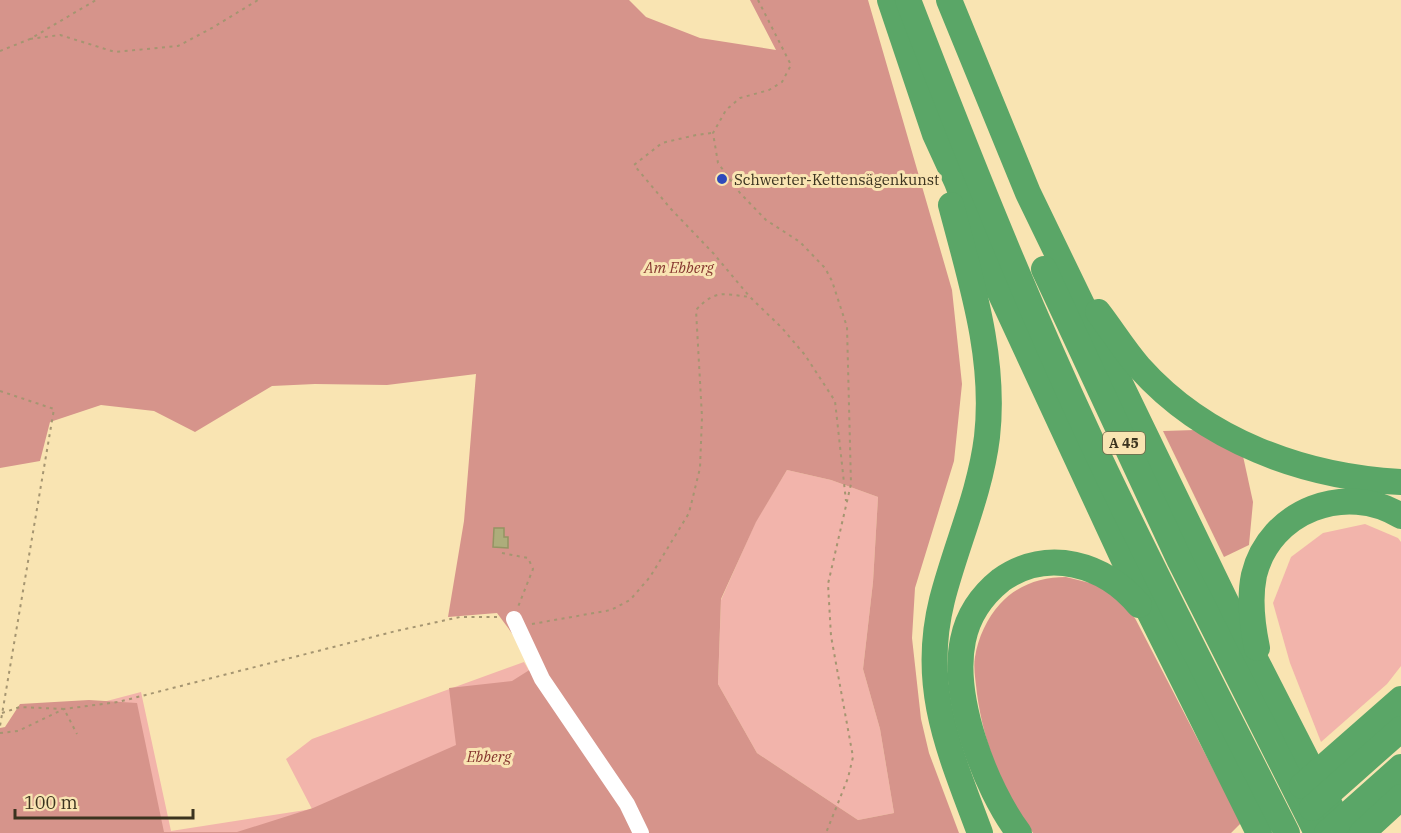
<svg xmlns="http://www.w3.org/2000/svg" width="1401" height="833" font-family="'IBM Plex Serif',serif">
	<rect width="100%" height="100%" fill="#f9e4b2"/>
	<g fill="#f2b4ab">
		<polygon points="787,470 831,480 878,497 873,582 863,669 880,729 894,813 858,820 757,753 718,684 721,600 756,521"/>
		<polygon points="1365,524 1398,538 1401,542 1401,666 1387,684 1321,742 1290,663 1273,603 1291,557 1323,533"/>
		<polygon points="524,662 611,810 622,833 0,833 27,722 141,692 171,831 312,809 286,759 312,739"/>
	</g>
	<g fill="#d6948b" fill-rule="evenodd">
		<path d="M0 0H629L646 17 700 38 776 50 750 0H868L952 290 962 384 954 461 915 588 912 638 921 719 929 753 959 833H0V728L5 727 20 704 89 700 137 703 164 832H237L313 808 456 745 449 688 512 681 531 669 514 636 497 613 448 617 464 521 476 374 387 385 315 384 272 386 195 432 154 411 101 405 50 422 40 461 0 468ZM787 470 831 480 878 497 873 582 863 669 880 729 894 813 858 820 757 753 718 684 721 599 756 522Z"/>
		<polygon points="1195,430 1243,456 1253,502 1249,545 1224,557 1163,431"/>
		<path d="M1066 577 1102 586 1131 612 1136 620 1241 823 1231 833H1033C1003 792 984 745 977 694 976 682 973 669 975 657 978 638 987 618 1000 604 1017 585 1041 577 1066 577Z"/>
	</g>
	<polygon fill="#adad7b" stroke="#949463" stroke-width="1.5" points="494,528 504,528 504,537 508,537 508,548 493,547"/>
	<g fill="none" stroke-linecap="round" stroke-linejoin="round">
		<g stroke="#a59571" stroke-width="2" stroke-dasharray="3 4.5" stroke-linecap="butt">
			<polyline points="758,0 791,65 782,82 769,90 740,98 726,110 713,133 718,163 740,193 766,220 800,242 825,268 832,281 847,327 851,484 828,584 831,636 853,757 848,778 826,833"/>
			<polyline points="30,39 60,35 115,52 178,46 212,28 258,0"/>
			<polyline points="0,51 30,39 96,0"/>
			<polyline points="711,133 696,135 662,143 634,165 671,209 714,254 750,297 782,328 805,355 835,401 846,501"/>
			<polyline points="0,391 54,409 0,726"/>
			<polyline points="502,553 528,558 533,569 518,607"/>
			<path d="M532 624 611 610 630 600 650 577 689 513 700 468 702 417 696 310C715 289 724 294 750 297"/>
			<polyline points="2,713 20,707 64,709 77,734"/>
			<polyline points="0,733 18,731 64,709 118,702 396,631 460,617 500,617"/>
		</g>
		<polyline stroke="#fff" stroke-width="16" points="514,619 542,679 627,804 641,833"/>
		<g stroke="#5aa667" stroke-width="26">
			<polyline points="890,0 935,134 957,182 997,286 1130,573 1259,833"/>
			<path d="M908 0C965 148 1023 294 1090 438 1152 571 1221 702 1287 833"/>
			<polyline points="949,0 1028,193 1225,600 1344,833"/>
			<path d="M951 205C971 281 996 358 987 437 980 494 956 545 942 600 920 688 950 752 980 833"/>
			<polyline points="1044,269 1180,561 1317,833"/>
			<path d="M1098 312C1112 330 1124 350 1139 367 1205 441 1304 477 1401 482"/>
			<path d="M1257 648C1252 624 1249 599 1254 575 1270 510 1346 482 1401 516"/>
			<polyline points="1302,786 1401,699"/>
			<polyline points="1312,808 1401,729"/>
			<path d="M1019 833C985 788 951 697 963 640 968 615 981 596 1001 580 1047 547 1105 564 1139 605"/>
			<polyline points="1327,833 1401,767"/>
			<polyline points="1362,833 1401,797"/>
		</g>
	</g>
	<circle fill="#2e4abb" stroke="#f9e4b2" stroke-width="2" cx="722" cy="179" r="6"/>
	<g text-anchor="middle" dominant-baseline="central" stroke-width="6" stroke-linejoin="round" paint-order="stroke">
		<rect fill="#f9e4b2" stroke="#74684b" stroke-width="1.5" x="1103" y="432" width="42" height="22" rx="4.5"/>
		<g font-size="14" font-weight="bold" fill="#3b331f">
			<text x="1124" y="443">A 45</text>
		</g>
		<g font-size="15" fill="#3b331f" stroke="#f9e4b2" text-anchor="start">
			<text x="734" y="179">Schwerter-Kettensägenkunst</text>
		</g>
		<g font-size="15" font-style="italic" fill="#873730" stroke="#f9e4b2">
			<text x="679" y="267">Am Ebberg</text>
			<text x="489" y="756">Ebberg</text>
		</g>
	</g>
	<path d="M15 809v9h178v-9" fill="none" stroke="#3b331f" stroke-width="3"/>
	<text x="24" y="809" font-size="18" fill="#3b331f" stroke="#f9e4b2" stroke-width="4.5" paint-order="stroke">100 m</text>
</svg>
